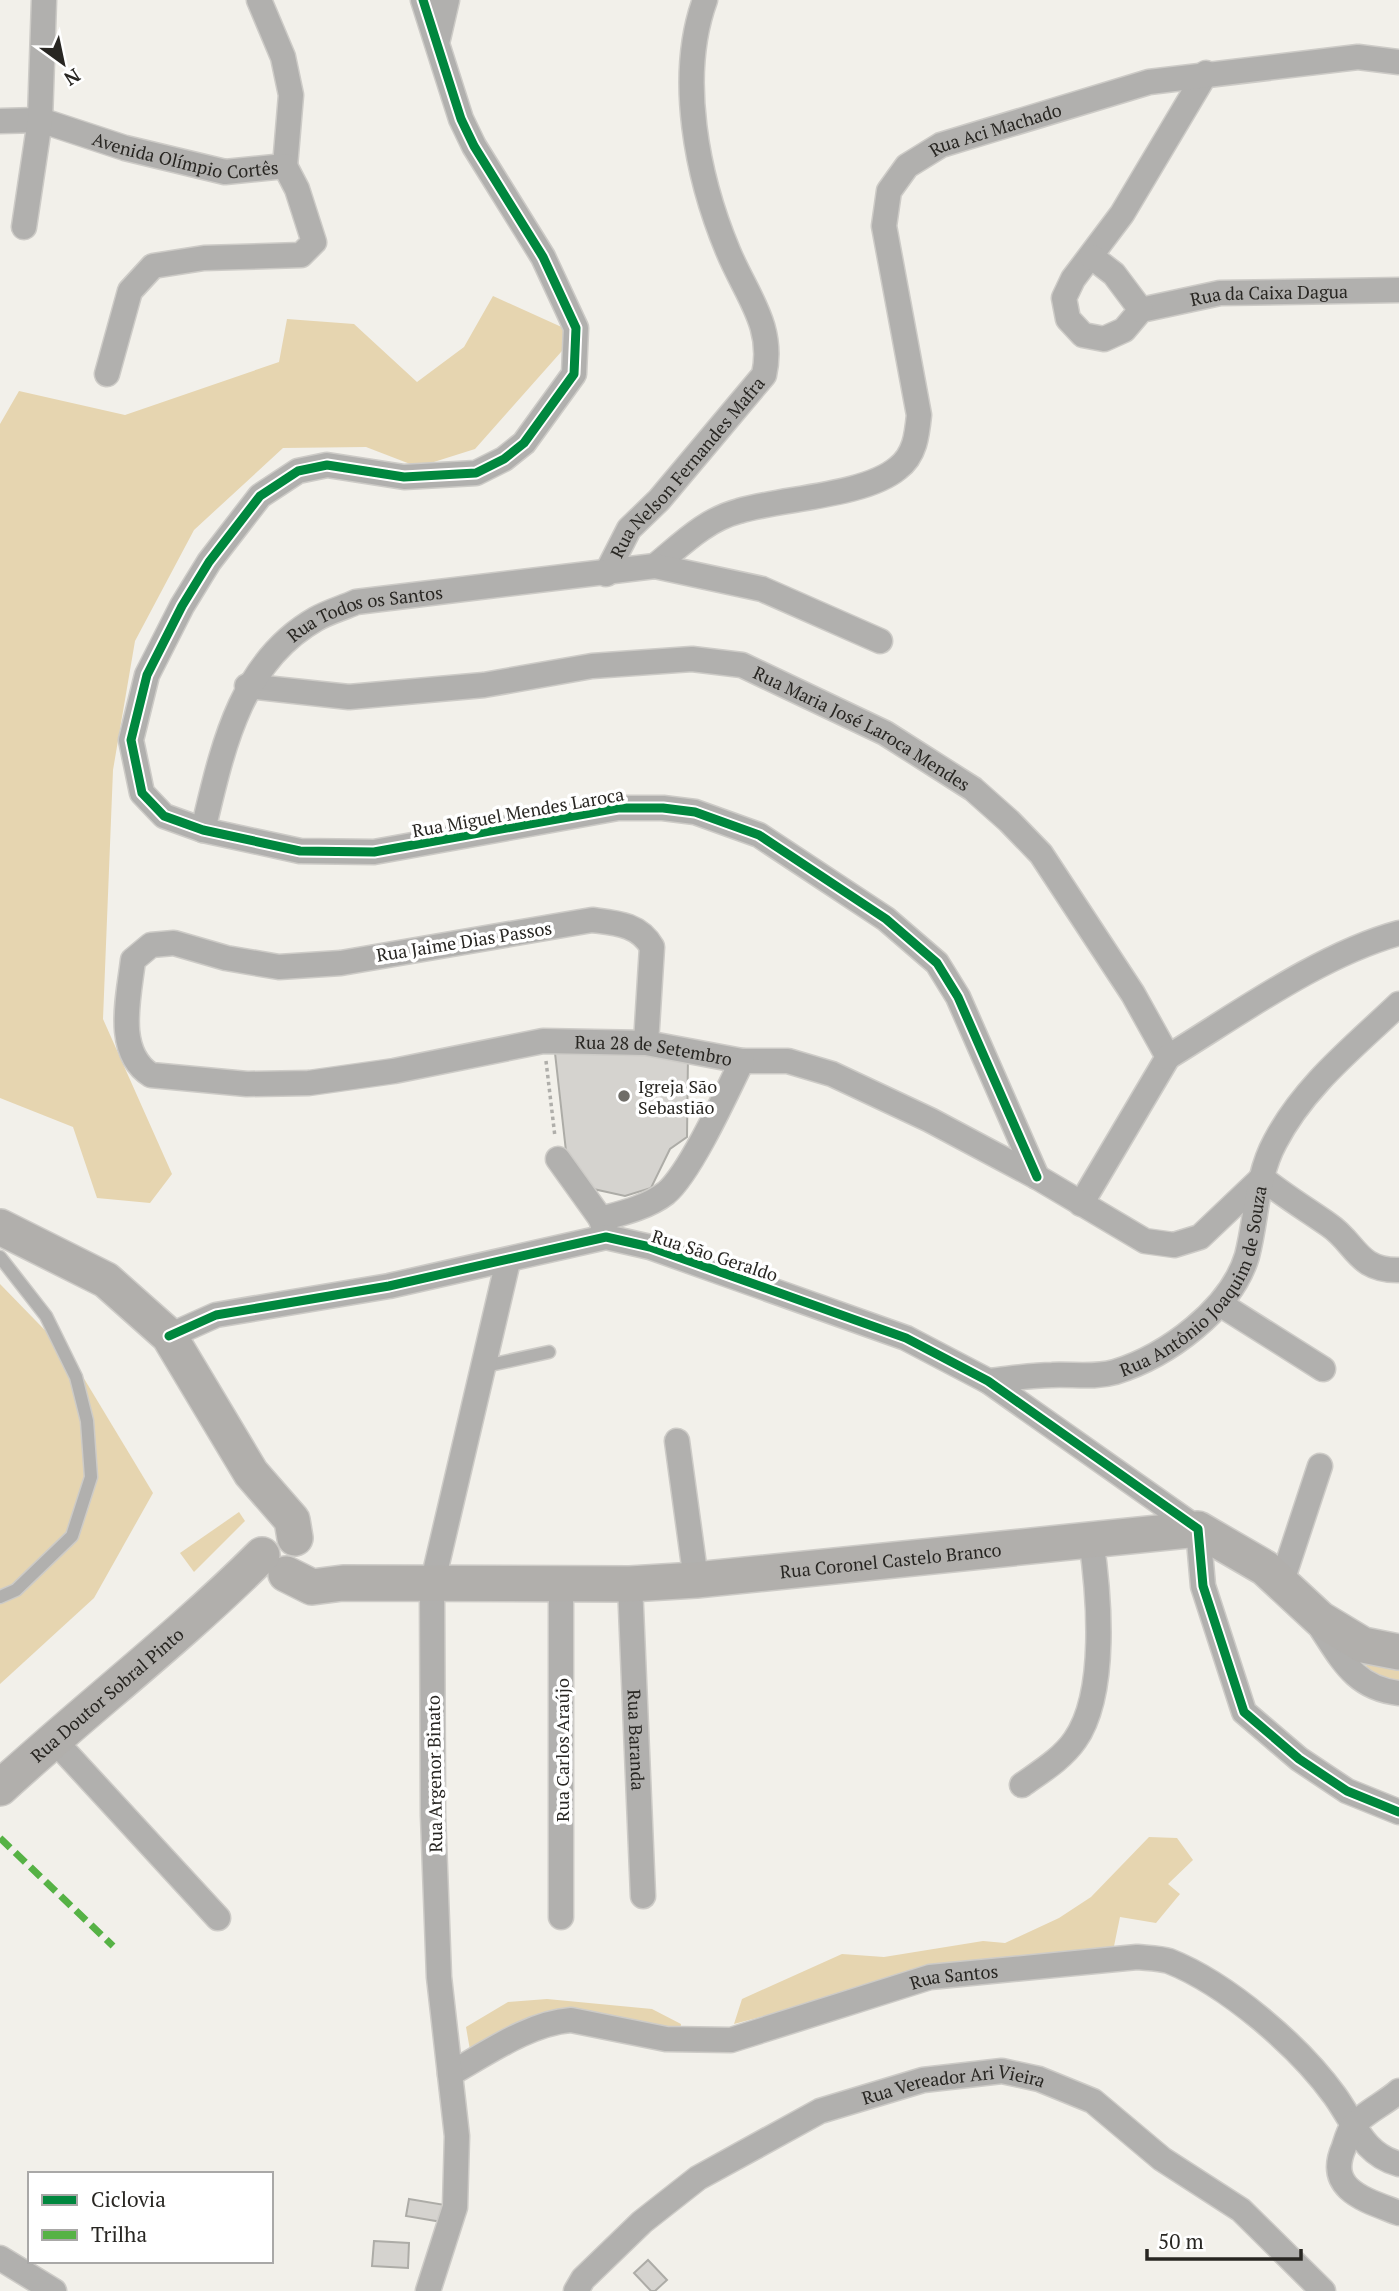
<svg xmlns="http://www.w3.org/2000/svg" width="1399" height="2291" font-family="'PT Serif',serif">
	<rect width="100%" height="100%" fill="#f2f0ea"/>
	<g fill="#e6d5b0">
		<polygon points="493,296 577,334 475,449 418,467 366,447 283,448 194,530 135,641 113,770 103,1019 172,1174 150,1203 97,1198 73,1127 0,1098 0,424 19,391 125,415 279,362 287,319 354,324 417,382 464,347"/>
		<polygon points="0,1284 71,1357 153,1493 94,1598 0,1684"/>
		<polygon points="239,1512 245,1521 194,1572 180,1553"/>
		<polygon points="1356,1647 1399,1655 1399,1689 1372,1676"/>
		<polygon points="1149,1837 1177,1838 1193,1860 1168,1884 1180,1894 1156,1923 1120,1917 1113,1951 889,1983 734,2024 742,1999 842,1954 884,1957 983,1941 1005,1943 1059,1918 1091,1897"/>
		<polygon points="547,1999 652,2009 681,2024 680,2034 563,2018 471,2056 466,2027 508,2002"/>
	</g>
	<g fill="#d5d3cf" stroke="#adaca7" stroke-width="2">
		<polygon points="554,1044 688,1055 687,1137 670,1149 651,1188 625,1196 589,1188 567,1160"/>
		<polygon points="409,2199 445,2205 442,2222 406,2216"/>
		<polygon points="374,2241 409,2243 408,2268 372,2266"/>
		<polygon points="648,2260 667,2280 655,2291 651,2291 634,2273"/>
	</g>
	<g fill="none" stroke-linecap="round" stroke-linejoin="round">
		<g stroke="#cdcbc7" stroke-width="15">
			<g id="lane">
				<polyline points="0,1257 46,1316 76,1377 87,1421 91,1477 72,1536 16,1590 0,1597"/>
				<polyline points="481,1367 549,1352"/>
			</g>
		</g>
		<g stroke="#cdcbc7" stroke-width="27">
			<g id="street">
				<polyline points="423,0 461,119 474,146 543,257 576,328 574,374 524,443 504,459 476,473 404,477 327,465 298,471 260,496 209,562 182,606 147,675 131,740 142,793 164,816 203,830 300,851 374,852 618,808 663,808 695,812 759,835 886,919 937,963 958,997 1037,1177"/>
				<polyline points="438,39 447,0"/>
				<path id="s1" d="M1206 73 1122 214 1073 279 1064 298 1068 319 1083 335 1104 339 1124 330 1141 310 1220 293 1399 290"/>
				<path id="s2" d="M0 121 40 120 125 148 225 172 285 166 291 95 283 57 259 0"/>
				<polyline points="24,227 40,120 44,0"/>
				<polyline points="1092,257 1114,274 1141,310"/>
				<polyline points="107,374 130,291 153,266 204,258 301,255 314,242 297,189 285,166"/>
				<path id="s3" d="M655 566C682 544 705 520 739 511 782 498 865 496 898 468 915 455 917 435 919 415L884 226 889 191 907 166 941 145 1149 82 1358 57 1399 62"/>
				<path id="s4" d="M606 574 629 529 659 500 764 375C775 326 746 295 728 251 697 177 677 77 705 0"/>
				<path id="s5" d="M247 686 349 697 484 685 592 666 692 659 742 665 885 733 973 789 1009 821 1041 854 1133 994 1168 1057 1081 1204"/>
				<path id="s6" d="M203 830C222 751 239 663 316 619 328 612 343 608 356 602L655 566 762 589 880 641"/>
				<path id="s7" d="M646 1043 652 947C639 924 616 923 592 920L341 963 279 967 226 958 174 943 151 945 133 960C129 996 114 1052 151 1075L247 1084 309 1083 394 1071 543 1041 646 1043 742 1061H788L832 1074 930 1120 1037 1177 1145 1241 1174 1245 1200 1237 1262 1178"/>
				<path d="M1168 1057C1237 1015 1321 954 1399 933"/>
				<polyline points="558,1159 601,1219"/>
				<path d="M1262 1178C1283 1195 1306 1209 1329 1225 1356 1243 1357 1271 1399 1270"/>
				<path d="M606 1237 601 1219C623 1213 648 1207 666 1193 690 1173 727 1092 742 1061"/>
				<polyline points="1220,1304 1323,1369"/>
				<polyline points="169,1336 216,1315 389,1286 606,1237 650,1247 906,1338 988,1381 1198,1529 1203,1586 1244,1712 1299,1759 1347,1791 1399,1812"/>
				<path id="s8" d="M988 1381C1009 1379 1031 1375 1052 1375 1073 1374 1094 1378 1115 1372 1167 1356 1231 1309 1247 1256 1257 1218 1256 1177 1275 1142 1304 1086 1354 1047 1399 1004"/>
				<polyline points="677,1441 696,1580"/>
				<polyline points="1282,1581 1320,1466"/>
				<polyline points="561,1583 561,1917"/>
				<path id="s9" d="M630 1584 643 1896"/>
				<path d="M1317 1622C1341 1657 1353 1688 1399 1693"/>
				<polyline points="53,1739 218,1918"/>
				<path d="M1022 1785C1040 1772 1062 1759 1075 1740 1108 1693 1099 1593 1091 1539"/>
				<path id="s10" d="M450 2074C486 2054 529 2023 571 2020L666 2039 731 2040 930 1977 1137 1957C1147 1958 1160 1958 1169 1961 1227 1984 1299 2046 1335 2096 1355 2124 1363 2154 1399 2164"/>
				<path d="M1399 2091C1386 2103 1363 2113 1352 2127 1348 2133 1346 2141 1344 2147 1325 2190 1366 2200 1399 2213"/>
				<polyline points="0,2258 54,2291"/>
				<polyline points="428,2291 455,2207 457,2136 439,1977 433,1815 432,1585 508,1261"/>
				<path id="s11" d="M576 2291 583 2279 642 2222 698 2178 820 2111 923 2080 1002 2071 1039 2079 1093 2101 1162 2159 1241 2210 1323 2291"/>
			</g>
		</g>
		<g stroke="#cdcbc7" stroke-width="38">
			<g id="secondary">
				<polyline points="0,1227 106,1280 169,1336 251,1473 292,1520 295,1538"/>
				<path id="s12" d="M286 1574 312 1587 343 1583 630 1584 696 1580 1198 1529 1265 1568 1320 1619 1363 1645 1399 1652"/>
				<path id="s13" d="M0 1788C86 1709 179 1638 262 1555"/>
			</g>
		</g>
		<polyline stroke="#afaeaa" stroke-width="3.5" stroke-dasharray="3.5 3.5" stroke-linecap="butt" points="546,1061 555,1137"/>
		<use href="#lane" stroke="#b1b0ae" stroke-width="12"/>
		<use href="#street" stroke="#b1b0ae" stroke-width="24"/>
		<use href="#secondary" stroke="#b1afac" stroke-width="35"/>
		<polyline stroke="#56b245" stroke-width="7" stroke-dasharray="14 7" stroke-linecap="butt" points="0,1838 113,1946"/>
		<g stroke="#fff" stroke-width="13">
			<g id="cycleway">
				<polyline points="423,0 461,119 474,146 543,257 576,328 574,374 524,443 504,459 476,473 404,477 327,465 298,471 260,496 209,562 182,606 147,675 131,740 142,793 164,816 203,830 300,851 374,852 618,808 663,808 695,812 759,835 886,919 937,963 958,997 1037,1177"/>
				<polyline points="169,1336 216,1315 389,1286 606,1237 650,1247 906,1338 988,1381 1198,1529 1203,1586 1244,1712 1299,1759 1347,1791 1399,1812"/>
			</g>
		</g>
		<use href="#cycleway" stroke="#00873e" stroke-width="9"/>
	</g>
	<circle fill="#6f6d68" stroke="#fff" stroke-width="2.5" cx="624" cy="1096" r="7"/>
	<g text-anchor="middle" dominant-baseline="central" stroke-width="7" stroke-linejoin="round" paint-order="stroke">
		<g font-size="18" fill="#282622" stroke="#fff">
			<text stroke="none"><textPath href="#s3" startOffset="681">Rua Aci Machado</textPath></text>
			<text stroke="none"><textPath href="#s2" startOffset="191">Avenida Olímpio Cortês</textPath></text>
			<text stroke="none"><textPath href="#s1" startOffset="509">Rua da Caixa Dagua</textPath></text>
			<text stroke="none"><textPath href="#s4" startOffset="135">Rua Nelson Fernandes Mafra</textPath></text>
			<text stroke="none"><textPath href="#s6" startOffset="296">Rua Todos os Santos</textPath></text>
			<text stroke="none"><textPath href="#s5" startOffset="634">Rua Maria José Laroca Mendes</textPath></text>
			<text transform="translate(518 812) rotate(-10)">Rua Miguel Mendes Laroca</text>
			<text transform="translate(464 941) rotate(-9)">Rua Jaime Dias Passos</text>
			<text stroke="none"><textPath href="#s7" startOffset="1267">Rua 28 de Setembro</textPath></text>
			<text transform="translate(715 1255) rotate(18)">Rua São Geraldo</text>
			<text stroke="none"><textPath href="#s8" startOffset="257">Rua Antônio Joaquim de Souza</textPath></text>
			<text stroke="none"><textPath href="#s12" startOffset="609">Rua Coronel Castelo Branco</textPath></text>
			<text stroke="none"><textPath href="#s13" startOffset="142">Rua Doutor Sobral Pinto</textPath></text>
			<text stroke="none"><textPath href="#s9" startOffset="156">Rua Baranda</textPath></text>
			<text transform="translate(562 1750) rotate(-90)">Rua Carlos Araújo</text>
			<text transform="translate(434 1774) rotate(-91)">Rua Argenor Binato</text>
			<text stroke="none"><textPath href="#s10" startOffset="528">Rua Santos</textPath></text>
			<text stroke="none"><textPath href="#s11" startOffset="444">Rua Vereador Ari Vieira</textPath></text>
		</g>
		<g font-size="18" fill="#282622" stroke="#fff" text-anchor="start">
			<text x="638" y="1086">Igreja São<tspan x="638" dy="21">Sebastião</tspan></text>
		</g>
	</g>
	<rect x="28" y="2172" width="245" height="91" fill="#ffffff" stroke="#a9a8a7" stroke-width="2"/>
	<rect x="42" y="2195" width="35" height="10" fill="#00873e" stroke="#a9a8a7" stroke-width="2"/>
	<text x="91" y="2207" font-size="21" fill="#282622">Ciclovia</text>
	<rect x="42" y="2230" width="35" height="10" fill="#56b245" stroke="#a9a8a7" stroke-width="2"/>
	<text x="91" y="2242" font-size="21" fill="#282622">Trilha</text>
	<g transform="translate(63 63) rotate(147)" stroke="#ffffff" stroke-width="5" paint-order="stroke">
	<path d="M0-5L12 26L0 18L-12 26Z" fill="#282622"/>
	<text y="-10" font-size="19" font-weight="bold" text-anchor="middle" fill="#282622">N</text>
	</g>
	<path d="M1147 2249v10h154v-10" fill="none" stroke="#282622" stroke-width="3.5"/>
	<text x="1158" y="2249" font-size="21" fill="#282622" stroke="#ffffff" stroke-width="5" paint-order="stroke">50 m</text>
</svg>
